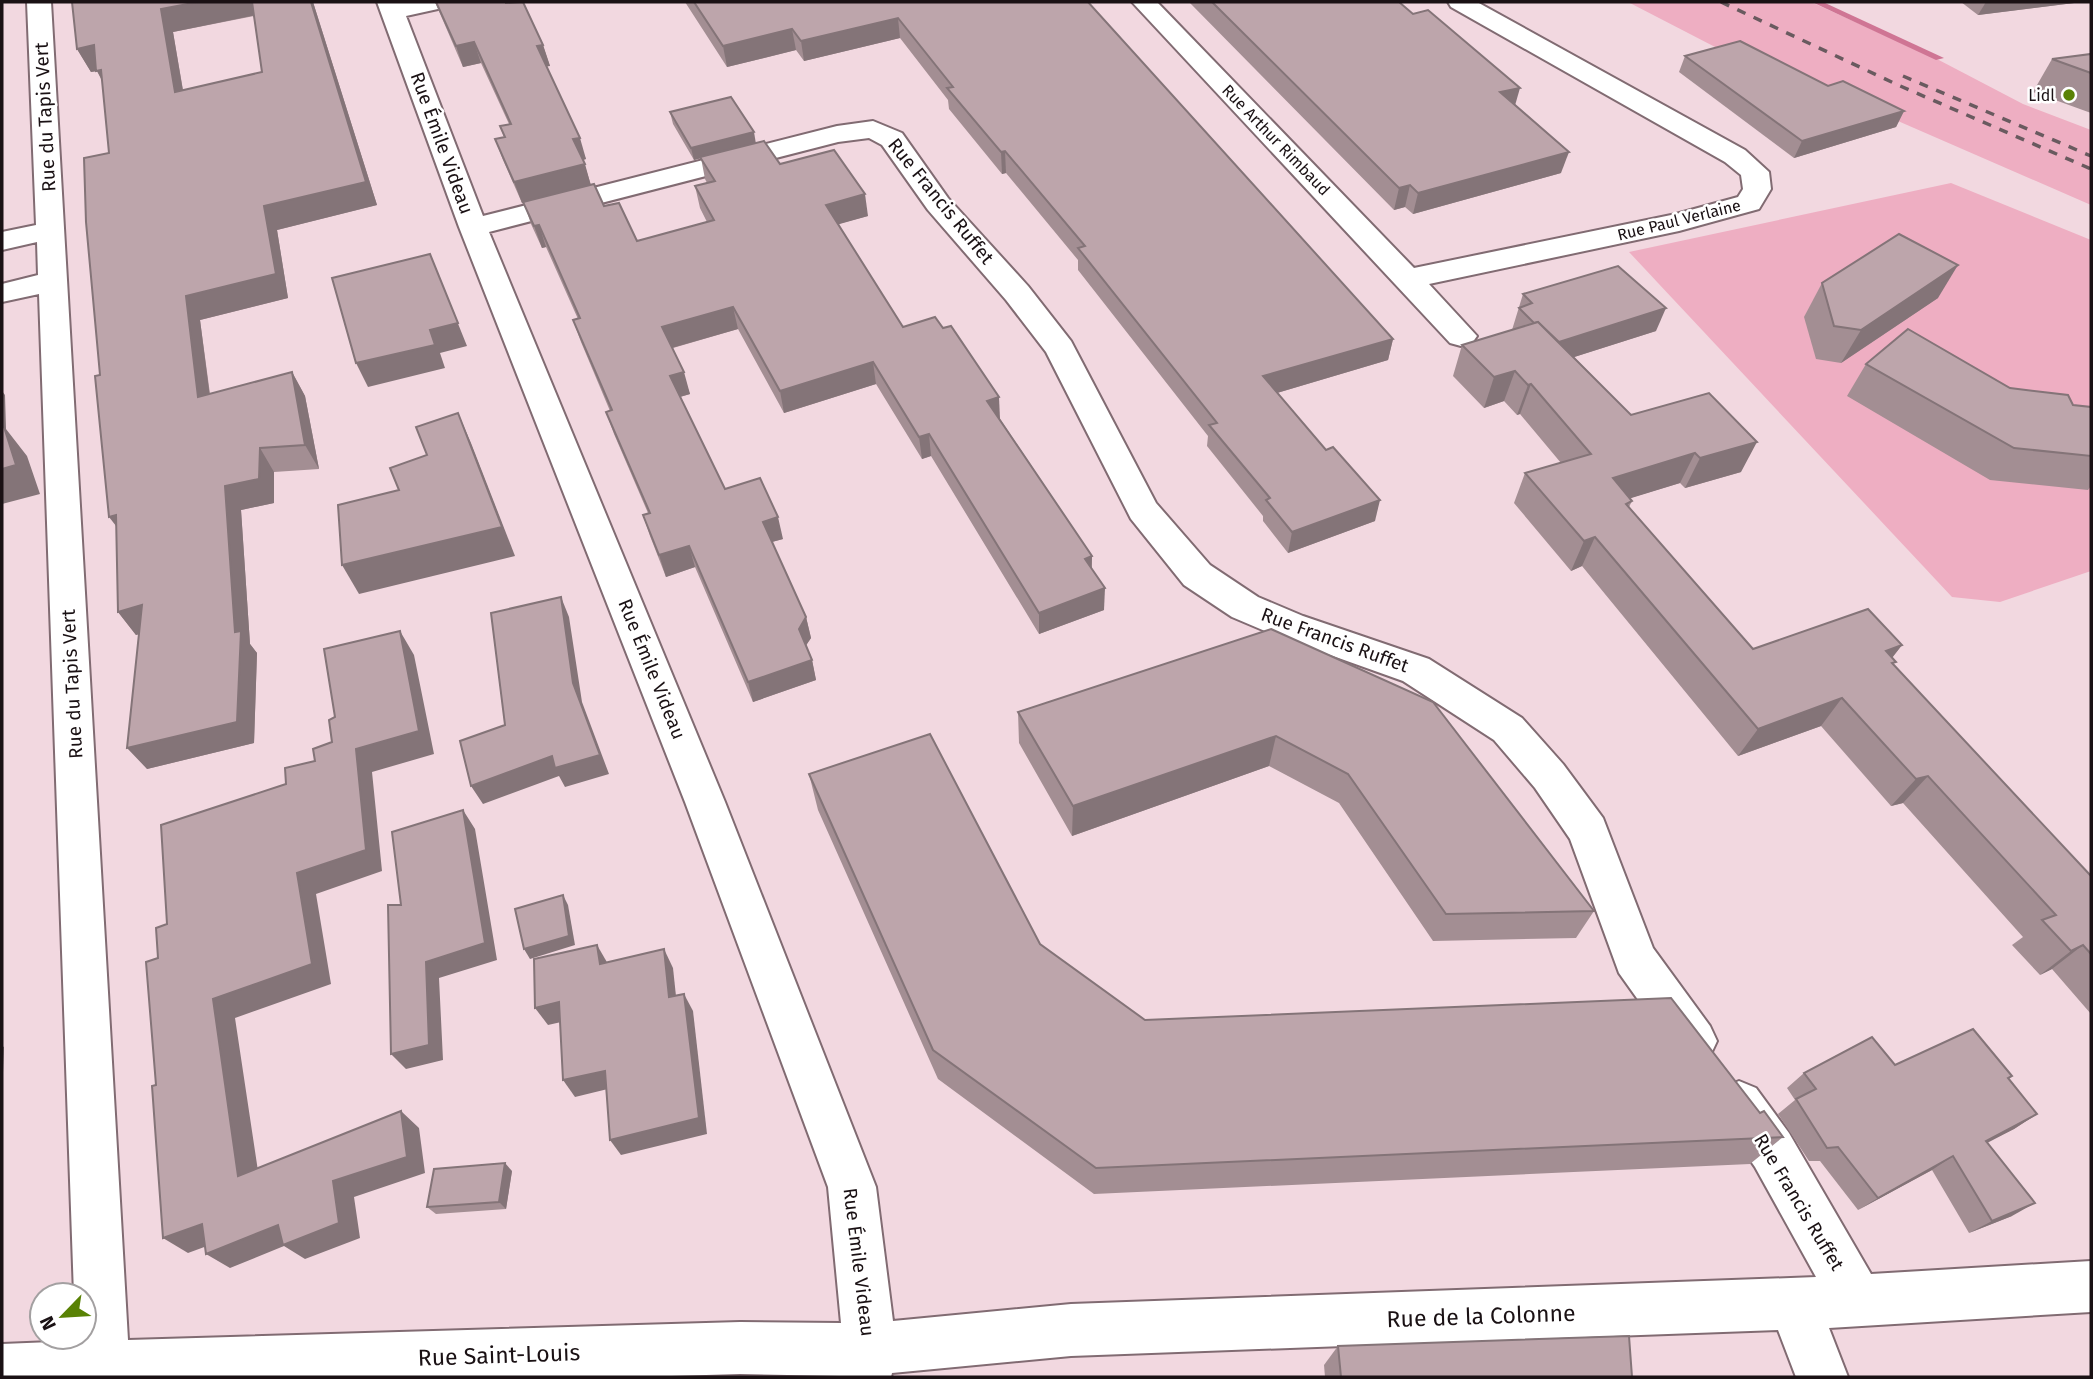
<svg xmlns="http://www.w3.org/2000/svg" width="2093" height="1379" font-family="'Fira Sans',sans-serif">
	<rect width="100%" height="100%" fill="#f2d8e0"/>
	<g fill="#eeaec2">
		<polygon points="1628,2 1811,2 1935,58 2023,104 2091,130 2091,205 1852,101 1748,64"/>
		<polygon points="1951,183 2091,240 2091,571 2000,602 1952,597 1629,252"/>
	</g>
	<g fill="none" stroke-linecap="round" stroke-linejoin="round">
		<polygon fill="#cf7594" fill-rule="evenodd" points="1812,2 1823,2 1944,58 1936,60"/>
		<g stroke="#816b72" stroke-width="4">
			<g id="minor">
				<polygon points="27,2 51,2 128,1340 740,1322 841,1323 828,1187 685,802 459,227 377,2 450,2 447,7 406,16 483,216 837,126 873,121 902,133 948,198 1028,286 1071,341 1156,503 1210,565 1258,597 1303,616 1429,659 1522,718 1563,764 1603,818 1653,948 1710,1026 1717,1041 1710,1056 1694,1063 1678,1056 1619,973 1570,839 1535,788 1494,740 1403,681 1277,636 1232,617 1184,585 1131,519 1046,352 1006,300 928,210 882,145 869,138 838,142 489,232 725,802 876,1187 893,1321 1071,1304 1816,1277 1755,1167 1722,1120 1715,1104 1722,1088 1739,1081 1756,1088 1789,1133 1871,1274 2091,1261 2091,1312 1829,1328 1848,1377 1796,1377 1778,1330 1071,1356 892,1373 891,1377 740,1374 637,1377 2,1377 2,1344 76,1341 76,1337 84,1337 84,1295 74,1295 39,294 2,302 2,284 38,275 37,242 2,250 2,232 36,225"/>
				<polygon points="1132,2 1157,2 1414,268 1676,214 1738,197 1743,189 1741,175 1725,162 1451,7 1448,2 1477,2 1745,150 1769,172 1771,189 1759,209 1679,231 1429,284 1477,336 1472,343 1461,346 1450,343"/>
			</g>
		</g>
		<use href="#minor" fill="#fff" fill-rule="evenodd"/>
		<g stroke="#695a5f" stroke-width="3.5" stroke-dasharray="9 9" stroke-linecap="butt">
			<polyline points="1721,2 1898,85 2091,169"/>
			<polyline points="1903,76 2091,156"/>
		</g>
	</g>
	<g fill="#a38e93" fill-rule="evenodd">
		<path d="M313 2 377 205 277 230 288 298 200 320 210 394 292 372 305 396 319 469 274 472V503L241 510 250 644 257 653 254 743 147 769 139 634 136 635 118 612 116 526 100 375 109 153 102 81 97 71 91 72 77 49ZM254 16 262 72 183 90 173 32Z"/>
		<polygon points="435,2 506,2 543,45 550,66 546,66 586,159 583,160 591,185 604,206 637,241 707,222 700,208 695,186 707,183 705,179 701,158 694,160 673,124 670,112 756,143 780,164 868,216 838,224 903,327 1000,419 1092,556 1092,569 1104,610 1039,634 931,456 922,459 876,384 784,413 738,329 673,348 690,394 680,397 725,489 783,539 772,542 806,617 811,638 806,645 812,660 816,680 753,702 695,567 666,577 650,536 643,515 648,513 614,434 606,412 610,411 581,342 573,320 578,319 546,247 542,248 531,224 524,203 522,203 503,160 495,139 504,137 500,126 509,124 481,63 463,67"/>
		<polygon points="685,2 1088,2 1393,339 1388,360 1277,393 1375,521 1288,553 1263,521 1263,516 1207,446 1208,436 1078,270 1078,260 1006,173 1002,174 949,109 948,100 900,38 804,61 796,50 727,67"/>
		<polygon points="1189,2 1399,2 1515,105 1561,173 1413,214 1405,207 1394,210"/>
		<polygon points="1961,2 2082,2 1978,15"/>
		<polygon points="2091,54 2091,113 2033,92 2052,59"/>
		<polygon points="1685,56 1828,86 1904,111 1896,127 1794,158 1679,72"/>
		<polygon points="1822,283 1938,298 1841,363 1816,359 1804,317"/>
		<polygon points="1523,294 1656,331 1574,357 1631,415 1741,472 1685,488 1680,483 1630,498 1632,501 1629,507 1753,649 1902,645 1892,658 1893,665 2091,876 2091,1014 2052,969 2040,975 2012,945 2023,937 1903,803 1891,806 1821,726 1738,756 1582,566 1571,571 1514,503 1525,473 1561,463 1520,414 1517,415 1504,401 1484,408 1453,376 1462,345 1512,330"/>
		<polygon points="1866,364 2010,388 2073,405 2091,407 2091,486 2088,490 1990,480 1847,396"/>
		<polygon points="1271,629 1594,911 1576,938 1433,941 1339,803 1269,766 1072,836 1019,743 1018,712"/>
		<polygon points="809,774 1040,944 1145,1020 1783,1137 1750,1164 1094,1194 938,1079 818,810"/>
		<polygon points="1895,1065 2008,1078 2037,1114 2014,1129 1987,1142 2012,1216 1969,1233 1932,1170 1858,1210 1820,1161 1809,1161 1778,1114 1795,1100 1787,1088 1804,1073"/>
		<polygon points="512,1171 506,1209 436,1214 427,1207"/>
		<polygon points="1338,1346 1632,1377 1325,1377 1324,1365"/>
	</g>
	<g fill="#847478">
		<polygon points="198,2 255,2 261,14 173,32 187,115 175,92 161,9"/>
		<polygon points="311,2 313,2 377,205 277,230 288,298 200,320 213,421 198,397 186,296 264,206"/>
		<polygon points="1986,2 2082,2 1978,15"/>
		<polygon points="898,18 900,38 804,61 801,41"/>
		<polygon points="792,29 796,50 727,67 723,46"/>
		<polygon points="474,42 481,63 463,67 456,46"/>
		<polygon points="94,45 110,94 97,71 91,72 77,49"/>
		<polygon points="543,45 550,66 543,67 537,46"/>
		<polygon points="1520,88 1514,109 1500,92"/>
		<polygon points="1904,111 1896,127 1794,158 1802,141"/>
		<polygon points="754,132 756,144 694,160 691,148"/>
		<polygon points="580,138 586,159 579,161 573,139"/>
		<polygon points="1005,151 1006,173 1002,174 1001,152"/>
		<polygon points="1569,152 1561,173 1413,214 1418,193"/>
		<polygon points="585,164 591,186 522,203 514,182"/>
		<polygon points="1410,185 1405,207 1394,210 1399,188"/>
		<polygon points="865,194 868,216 829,227 826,205"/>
		<polygon points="539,225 546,247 542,248 534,226"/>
		<polygon points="430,254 467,346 440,353 445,368 368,387 356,363 430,330"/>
		<polygon points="1958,265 1938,298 1841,363 1861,330"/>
		<polygon points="733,307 738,329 668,349 662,327"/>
		<polygon points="1666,308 1656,331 1546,366 1555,343"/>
		<polygon points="1393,339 1388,360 1260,398 1263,376"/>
		<polygon points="873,362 876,384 784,413 780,391"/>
		<polygon points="1515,371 1504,401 1484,408 1494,377"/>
		<polygon points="292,372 305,396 319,469 305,445"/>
		<polygon points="684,372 690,394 676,398 670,376"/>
		<polygon points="1531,384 1520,414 1517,415 1528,385"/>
		<polygon points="2,391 5,395 6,429 27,456 40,494 2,504"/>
		<polygon points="999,397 1000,419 988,423 987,401"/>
		<polygon points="458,413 471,443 515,556 359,594 342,565"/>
		<polygon points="929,434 931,456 922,459 919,437"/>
		<polygon points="1757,442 1741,472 1685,488 1700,458"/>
		<polygon points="260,448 274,472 274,503 241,510 250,644 257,653 254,743 147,769 127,748 235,632 225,486"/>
		<polygon points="1695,453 1680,483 1599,508 1613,478"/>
		<polygon points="1380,500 1375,521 1288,553 1292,532"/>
		<polygon points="116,515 127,540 109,517"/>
		<polygon points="778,517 783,539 768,543 763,522"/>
		<polygon points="1595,537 1582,566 1571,571 1584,541"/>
		<polygon points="689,546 695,567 666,577 659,555"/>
		<polygon points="1092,556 1091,577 1085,559"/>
		<polygon points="1105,588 1104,610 1039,634 1039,613"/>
		<polygon points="561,597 569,617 582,702 609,774 565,787 559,776 483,804 471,786 573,683"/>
		<polygon points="142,605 160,628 136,635 118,612"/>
		<polygon points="806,617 811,638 803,650 799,629"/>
		<polygon points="400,631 414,655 434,754 372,772 382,871 316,894 331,984 235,1018 261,1191 238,1176 213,999 356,749"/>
		<polygon points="1902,645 1880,673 1886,651"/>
		<polygon points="812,660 816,680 753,702 748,682"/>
		<polygon points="1842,698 1821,726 1738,756 1758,729"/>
		<polygon points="1276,736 1269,766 1072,836 1073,806"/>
		<polygon points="1928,776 1903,803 1891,806 1916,779"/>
		<polygon points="463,810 475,829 497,960 439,978 443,1060 406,1069 391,1054 426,962"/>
		<polygon points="563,895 568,905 575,945 530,959 524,949"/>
		<polygon points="597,945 608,964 600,964"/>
		<polygon points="2083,945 2052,969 2040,975 2071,951"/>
		<polygon points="664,949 673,968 678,1015 669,997"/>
		<polygon points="684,994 693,1011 707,1134 621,1155 610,1140"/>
		<polygon points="559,1002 570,1020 548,1025 535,1008"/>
		<polygon points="2,1046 4,1047 2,1097"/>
		<polygon points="605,1071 616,1087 575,1097 563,1080"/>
		<polygon points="401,1111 419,1128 425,1173 354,1197 360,1238 305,1259 284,1246 230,1268 206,1254 333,1181"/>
		<polygon points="2037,1114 2014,1129 1964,1155 1986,1141"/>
		<polygon points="1953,1156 1932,1170 1858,1210 1878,1198"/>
		<polygon points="505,1163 512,1171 506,1209 499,1202"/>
		<polygon points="2035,1203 2012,1216 1969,1233 1992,1221"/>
		<polygon points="202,1224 226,1239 188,1253 163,1238"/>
	</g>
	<g fill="#bda5ab" stroke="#847478" stroke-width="2">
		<polygon points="72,2 198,2 161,9 175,92 262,72 252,2 311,2 366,182 264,206 276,274 186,296 198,397 292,372 305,445 260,448 259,479 225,486 235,632 241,631 237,722 127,748 142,605 118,612 116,515 109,517 95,376 100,375 86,222 84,158 109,153 101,70 96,71 94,45 77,49"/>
		<polygon points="436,2 506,2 506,3 523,2 543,45 537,46 580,138 573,139 585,164 514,182 495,139 505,137 500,126 511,124 474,42 456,46"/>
		<polygon points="694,2 1088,2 1393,339 1263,376 1326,450 1333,447 1380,500 1292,532 1266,500 1270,498 1209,425 1217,423 1078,248 1085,246 1005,151 1001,152 947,88 953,87 898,18 801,41 792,29 723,46"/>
		<polygon points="1212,2 1399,2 1413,14 1428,10 1520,88 1500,92 1569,152 1418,193 1410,185 1399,188"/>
		<polygon points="1740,41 1828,86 1843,81 1904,111 1802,141 1685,56"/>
		<polygon points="2091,54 2091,73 2052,59"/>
		<polygon points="731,97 754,132 691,148 670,112"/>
		<polygon points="764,141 780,164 834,150 865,194 826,205 903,327 935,317 943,328 951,326 999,397 987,401 1092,556 1085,559 1105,588 1039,613 929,434 919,437 873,362 780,391 733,307 662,327 684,372 670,376 725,489 760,478 778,517 763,522 806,617 799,629 812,660 748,682 689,546 659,555 643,515 650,513 606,412 612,410 573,320 580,318 539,225 534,226 523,202 594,184 604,206 619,203 637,241 714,220 695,186 715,181 700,157"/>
		<polygon points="1899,234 1958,265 1861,330 1834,326 1822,283"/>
		<polygon points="430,254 458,323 430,330 435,345 356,363 332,278"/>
		<polygon points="1618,266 1666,308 1559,342 1538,322 1534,323 1519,308 1532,303 1523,294"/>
		<polygon points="1538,322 1631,415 1709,393 1757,442 1700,458 1695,453 1613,478 1632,501 1626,504 1753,649 1868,609 1902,645 1886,651 1896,662 1892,663 2091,876 2091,954 2083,945 2071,951 2042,920 2056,915 1928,776 1916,779 1842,698 1758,729 1595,537 1584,541 1525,473 1591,454 1531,384 1528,385 1515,371 1494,377 1462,345"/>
		<polygon points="1908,329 2010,388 2068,395 2073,405 2091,407 2091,456 2014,448 1866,364"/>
		<polygon points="458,413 502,527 342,565 338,505 399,490 390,468 427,455 416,427"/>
		<polygon points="2,427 4,427 16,465 2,469"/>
		<polygon points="561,597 573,683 600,755 555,768 552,756 471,786 460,741 505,725 491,613"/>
		<polygon points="1271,629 1433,702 1594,911 1446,914 1348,774 1276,736 1073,806 1018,712"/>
		<polygon points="400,631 419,731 356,749 366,850 297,873 312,964 213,999 238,1176 401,1111 407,1157 333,1181 339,1223 283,1245 278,1225 206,1254 202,1224 163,1238 152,1086 156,1085 146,962 158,958 156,928 167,924 161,825 286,784 285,768 315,761 313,749 332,742 329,720 335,717 324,649"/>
		<polygon points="930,734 1040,944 1145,1020 1671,998 1760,1113 1764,1111 1783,1137 1096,1168 933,1050 809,774"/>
		<polygon points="463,810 485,943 426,962 429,1045 391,1054 388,905 401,905 392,832"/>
		<polygon points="563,895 569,936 524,949 515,909"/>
		<polygon points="597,945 600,964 664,949 669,997 684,994 699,1118 610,1140 605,1071 563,1080 559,1002 535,1008 534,959"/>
		<polygon points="1973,1029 2012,1076 2008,1078 2037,1114 1986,1141 2035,1203 1992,1221 1953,1156 1878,1198 1838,1147 1827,1148 1796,1099 1816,1089 1804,1073 1872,1037 1895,1065"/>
		<polygon points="505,1163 499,1202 427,1207 434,1169"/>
		<polygon points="1629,1336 1632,1377 1341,1377 1338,1346"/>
	</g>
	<circle fill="#598205" stroke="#fff" stroke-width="2.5" cx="2069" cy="95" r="7"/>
	<g text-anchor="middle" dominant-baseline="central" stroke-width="5" stroke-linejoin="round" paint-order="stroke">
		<g font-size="16" fill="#1a1114" stroke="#fff" text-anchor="end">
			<text x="2055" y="95">Lidl</text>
		</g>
		<g font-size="16" fill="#1a1114" stroke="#fff">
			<text transform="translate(1276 140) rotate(46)">Rue Arthur Rimbaud</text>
			<text transform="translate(1679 220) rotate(-14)">Rue Paul Verlaine</text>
		</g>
		<g font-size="19" fill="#1a1114" stroke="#fff">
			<text transform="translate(45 117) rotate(-93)">Rue du Tapis Vert</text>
			<text transform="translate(442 143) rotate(70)">Rue Émile Videau</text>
			<text transform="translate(941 201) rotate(51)">Rue Francis Ruffet</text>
			<text transform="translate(1335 640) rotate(20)">Rue Francis Ruffet</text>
			<text transform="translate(652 669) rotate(68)">Rue Émile Videau</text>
			<text transform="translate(72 684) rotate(-93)">Rue du Tapis Vert</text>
			<text transform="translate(1799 1202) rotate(59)">Rue Francis Ruffet</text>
			<text transform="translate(859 1262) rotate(83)">Rue Émile Videau</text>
		</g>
		<g font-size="23" fill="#1a1114" stroke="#fff">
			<text transform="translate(1481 1316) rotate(-2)">Rue de la Colonne</text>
			<text transform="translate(499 1355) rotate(-2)">Rue Saint-Louis</text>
		</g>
	</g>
	<rect width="2093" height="1379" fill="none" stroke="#1a1114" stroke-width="7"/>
	<g transform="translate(63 1316) rotate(245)"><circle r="33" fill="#ffffff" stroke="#a3a0a1" stroke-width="2"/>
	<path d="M0-5L12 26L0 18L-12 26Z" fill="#598205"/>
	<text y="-10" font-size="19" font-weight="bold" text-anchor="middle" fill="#1a1114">N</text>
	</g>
</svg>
